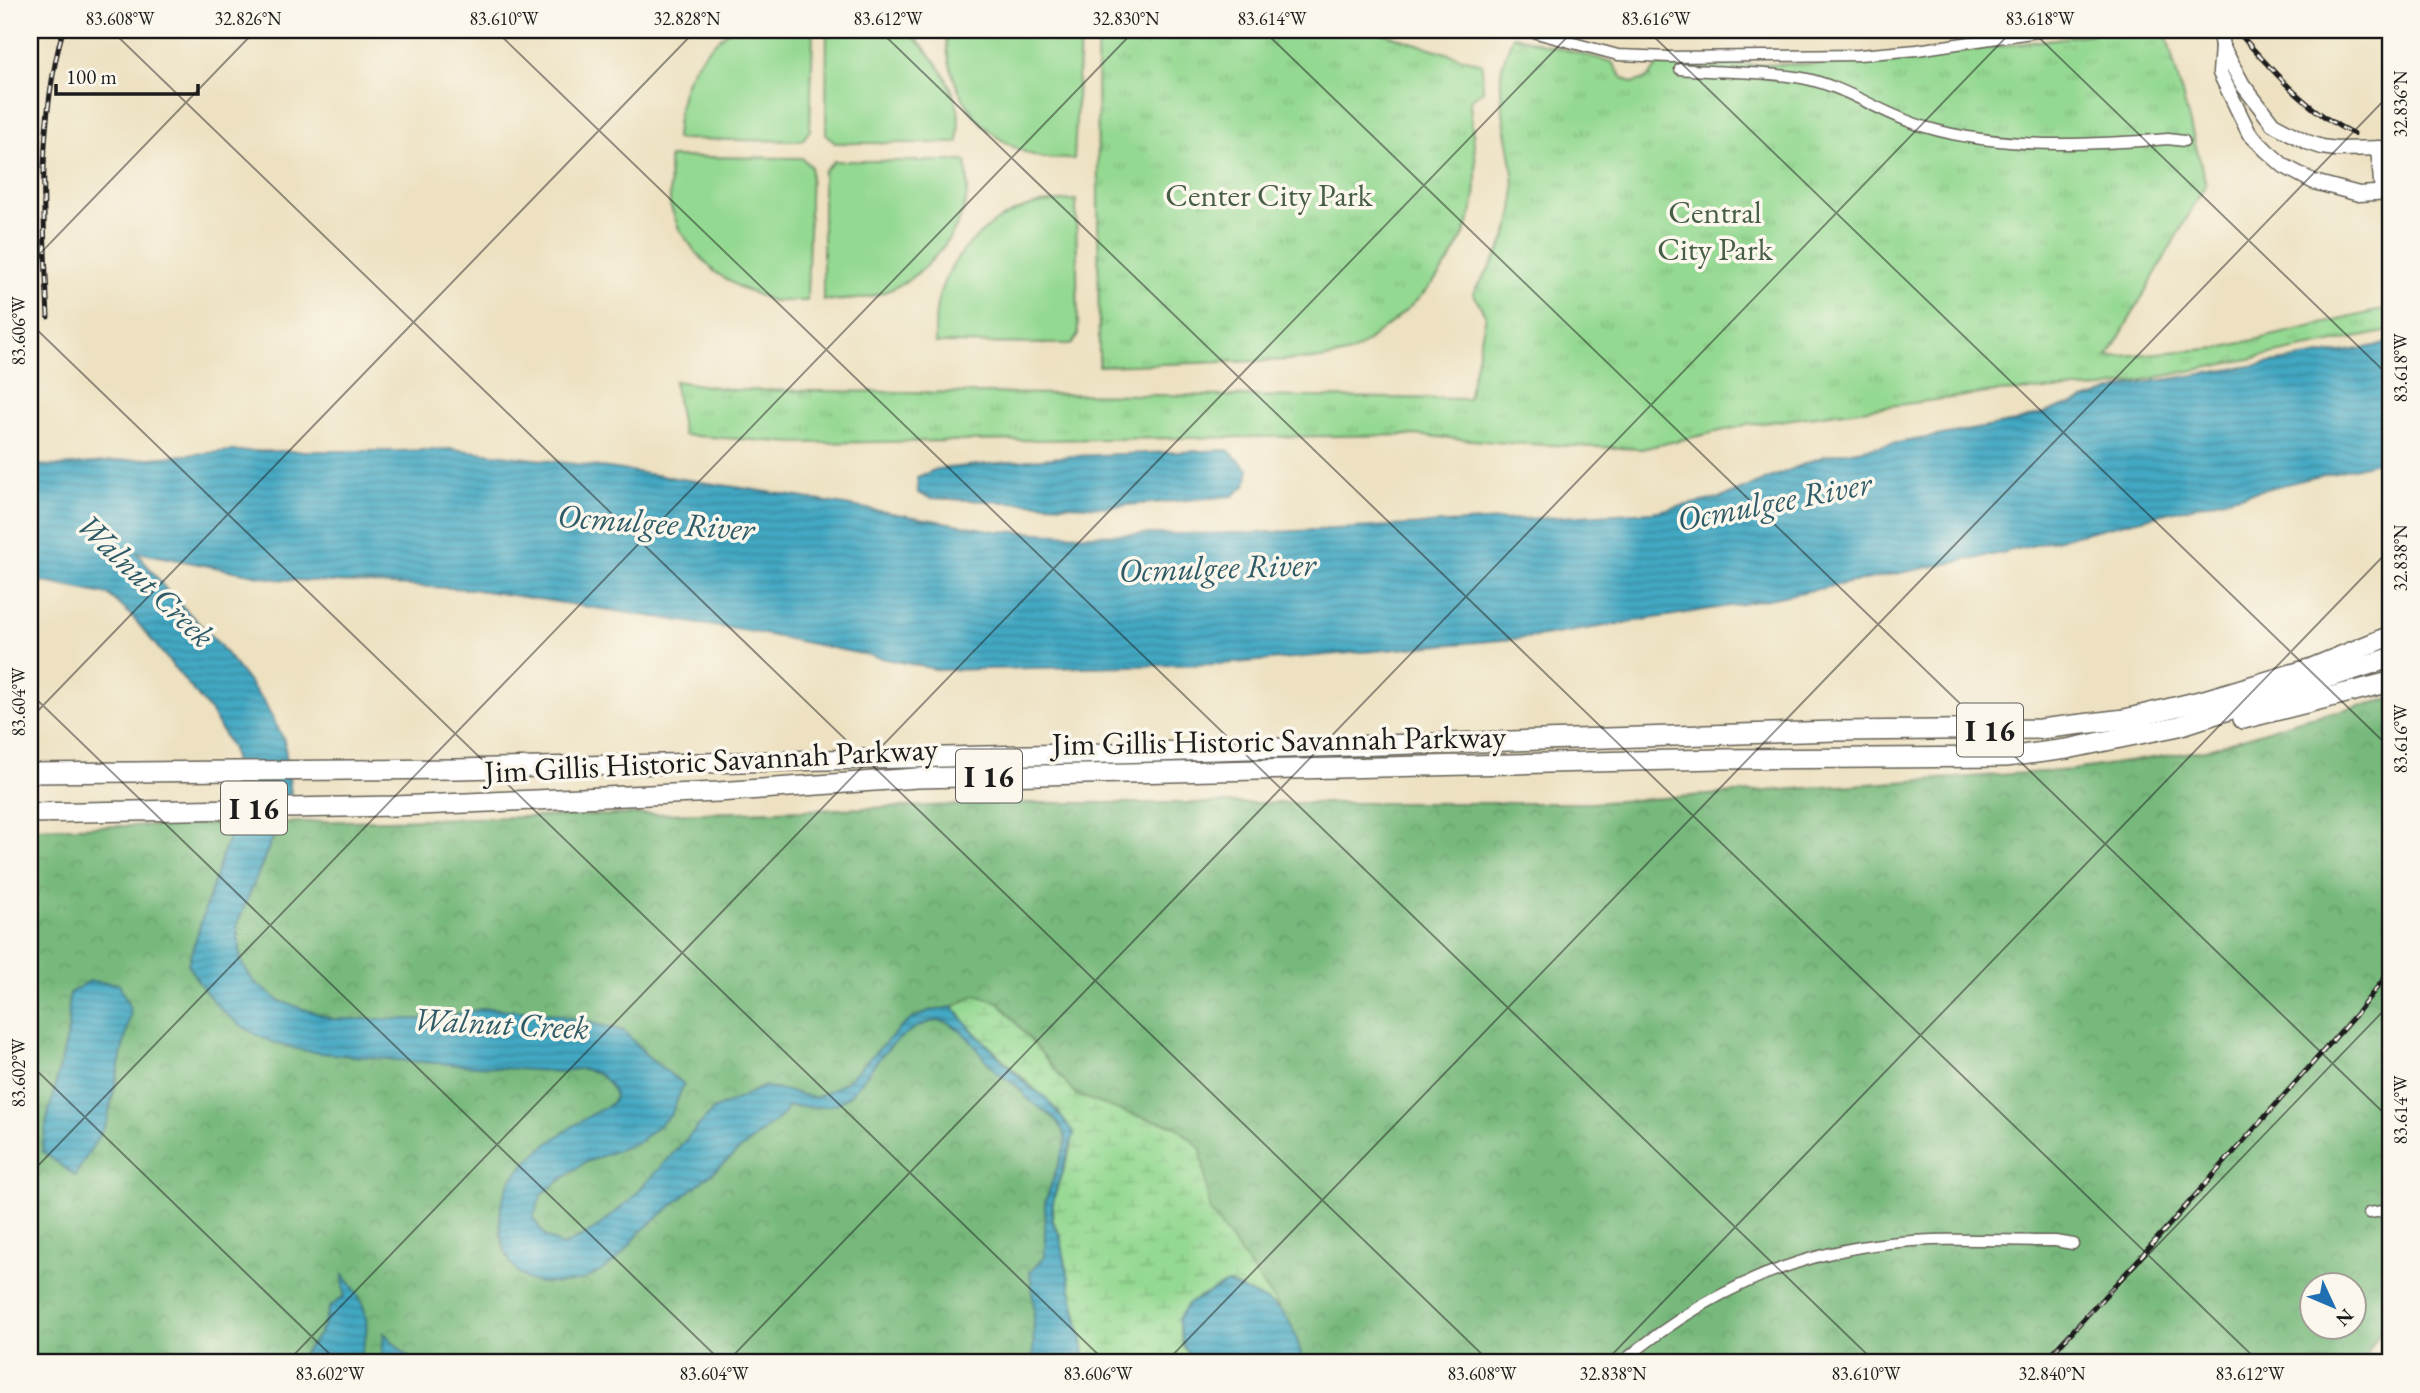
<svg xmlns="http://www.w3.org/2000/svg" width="2420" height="1393" font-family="'EB Garamond',serif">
	<defs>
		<pattern id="grass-tufts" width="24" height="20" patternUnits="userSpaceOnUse" patternTransform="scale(1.75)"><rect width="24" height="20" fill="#94d992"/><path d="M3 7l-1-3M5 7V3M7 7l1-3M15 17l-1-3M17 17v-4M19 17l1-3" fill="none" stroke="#7fba7d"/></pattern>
		<pattern id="forest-crowns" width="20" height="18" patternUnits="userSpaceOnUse" patternTransform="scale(1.75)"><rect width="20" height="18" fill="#77b97c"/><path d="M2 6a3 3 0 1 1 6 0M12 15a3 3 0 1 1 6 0" fill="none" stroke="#669e6b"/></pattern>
		<pattern id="wetland-marsh" width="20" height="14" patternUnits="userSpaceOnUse" patternTransform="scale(1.75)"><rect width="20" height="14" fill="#94d992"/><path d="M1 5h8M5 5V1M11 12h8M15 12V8" fill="none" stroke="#7fba7d"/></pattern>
		<pattern id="water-rules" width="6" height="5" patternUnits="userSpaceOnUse" patternTransform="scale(1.75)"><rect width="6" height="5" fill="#43a8c3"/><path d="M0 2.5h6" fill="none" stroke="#37889e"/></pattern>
	</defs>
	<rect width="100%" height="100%" fill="#fbf7ec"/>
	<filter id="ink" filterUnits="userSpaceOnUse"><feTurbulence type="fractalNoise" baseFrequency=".0143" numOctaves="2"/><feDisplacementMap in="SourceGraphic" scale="14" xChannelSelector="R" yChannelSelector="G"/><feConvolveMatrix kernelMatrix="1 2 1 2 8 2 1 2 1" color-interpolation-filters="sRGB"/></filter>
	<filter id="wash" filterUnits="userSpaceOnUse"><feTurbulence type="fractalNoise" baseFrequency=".00686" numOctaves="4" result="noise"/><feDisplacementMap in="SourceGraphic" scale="28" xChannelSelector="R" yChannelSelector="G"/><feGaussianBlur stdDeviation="1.57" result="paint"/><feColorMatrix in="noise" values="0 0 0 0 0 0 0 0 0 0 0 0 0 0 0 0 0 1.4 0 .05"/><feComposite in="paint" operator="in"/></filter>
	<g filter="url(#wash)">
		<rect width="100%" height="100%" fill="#ede1c1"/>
		<g fill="url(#grass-tufts)" stroke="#587a57" stroke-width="2">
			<path d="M1097 30H1372L1482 64 1483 91 1470 100C1471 131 1479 164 1475 196 1466 254 1423 300 1378 333 1370 339 1361 348 1352 352 1343 356 1331 357 1321 359L1099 366Z"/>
			<path d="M2092 30H2165L2206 184 2108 357 2220 348 2390 308V331L2104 388 1995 392 1747 425 1641 449 1507 443 1415 435 795 443 683 435 674 381 734 390 1468 399 1486 316 1473 293C1490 267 1508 243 1513 211 1519 166 1499 123 1501 77 1501 63 1508 49 1513 36L1612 62 1622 77 1633 83 1648 78 1658 65 1838 64 1965 51 2092 34Z"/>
		</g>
		<path fill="url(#forest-crowns)" stroke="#4a6a4c" stroke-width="2" fill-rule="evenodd" d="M2390 699V1315L2362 1363H30V828L740 812 1023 803H1590L2073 770 2205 750 2303 719ZM2312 1284H2354V1326H2312Z"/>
		<polygon fill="url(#wetland-marsh)" stroke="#587a57" stroke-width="2" points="975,995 999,1002 1076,1095 1133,1115 1176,1126 1201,1149 1210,1211 1280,1308 1227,1283 1188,1304 1183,1345 1194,1363 1083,1363 1084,1351 1060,1236 1053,1221 1053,1200 1072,1145 1059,1112 973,1031 953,1007"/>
		<g fill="#94d992" stroke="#587a57" stroke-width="2">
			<path d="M730 30H813L810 130 802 141 676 139C679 88 688 62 730 30Z"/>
			<path d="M827 30H906C930 51 950 76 958 109 960 119 958 132 958 143H835L826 134Z"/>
			<path d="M946 30H1074L1080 37 1074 159C1062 158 1047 160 1036 156 978 138 946 89 946 30Z"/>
			<polygon points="669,157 802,158 811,167 807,301 772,301 739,287 715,272 695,251 679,229 670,205"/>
			<path d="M834 161H966C967 172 969 184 967 194 961 235 924 276 887 291 867 300 844 301 823 300V172Z"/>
			<path d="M1076 200 1078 335 1072 344 935 343C935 332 935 321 936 311 943 259 989 215 1038 204 1050 201 1063 201 1076 200Z"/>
		</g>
		<g fill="url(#water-rules)" stroke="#306270" stroke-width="2">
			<path d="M2390 342V459L2001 553 1742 604 1537 637 1223 664 940 670 754 632 471 589 275 579 137 552 168 592 218 643 265 703 284 740 291 793 237 925 241 961 253 981 280 1001 333 1019H432L487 1008 555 1014 624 1031 650 1059 684 1084 671 1115 639 1142 584 1163 542 1194 533 1218 546 1237 563 1246 594 1230 630 1200 713 1110 765 1086 816 1098 846 1082 900 1028 912 1019 929 1011 953 1007 973 1031 1030 1087 1045 1097 1074 1133C1069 1157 1048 1199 1053 1221 1054 1226 1058 1231 1060 1236L1084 1351 1083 1363H1033L1034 1308 1030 1272 1045 1256V1203L1066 1142C1061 1115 1045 1114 1028 1099 1024 1096 1022 1091 1018 1087 1013 1082 1006 1080 1000 1075 983 1060 972 1036 952 1025 930 1011 898 1038 883 1054 870 1068 857 1093 840 1102 826 1110 802 1106 787 1106L785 1113 639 1233C619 1263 590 1286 551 1283 544 1283 535 1283 529 1280 498 1265 493 1212 509 1184 525 1157 564 1131 591 1115 598 1110 607 1108 613 1102L615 1095C606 1073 586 1064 563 1072 501 1068 439 1064 377 1058 333 1054 286 1054 248 1030 221 1014 202 991 188 964L223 852 236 819 240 791 232 749 211 712 131 615 109 595 30 579V465L59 466 231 451H398L452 449 609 468 775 493 996 531 1080 535 1259 533 1653 512 1721 498 1824 456 2015 422 2131 385 2366 348Z"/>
			<polygon points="1228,450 1249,470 1246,485 1233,496 1104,507 930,498 918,493 917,477 937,469 1072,456"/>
			<polygon points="90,981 119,984 131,1011 107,1122 75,1176 42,1151 47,1120 68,1033 69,993"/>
			<path d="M343 1274C368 1304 374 1326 357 1363H300L303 1354 320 1333 330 1307 344 1296Z"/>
			<path d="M1227 1283C1277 1306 1291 1304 1303 1363H1194L1183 1345 1178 1319 1188 1304Z"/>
			<polygon points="384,1333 414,1363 381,1363"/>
		</g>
	</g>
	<g filter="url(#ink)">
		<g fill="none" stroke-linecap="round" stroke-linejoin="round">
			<g stroke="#656156" stroke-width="13">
				<g id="street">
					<polyline points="1525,30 1618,55 1670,57 1859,55 1917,50 2051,30"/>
					<path d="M1680 69C1721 73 1762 71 1802 78 1846 86 1883 115 1925 127 2001 150 2090 145 2168 139L2184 141"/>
					<polyline points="2369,1213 2390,1210"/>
					<path d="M1621 1363C1698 1298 1788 1254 1889 1243 1944 1237 2000 1241 2055 1241L2073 1244"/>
				</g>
			</g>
			<g stroke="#656156" stroke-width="17">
				<g id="secondary">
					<polyline points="2219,30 2222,46 2220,73 2249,133 2267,151 2284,166 2314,182 2359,194 2390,192"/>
					<polyline points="2222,46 2243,85 2273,124 2307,142 2322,147 2336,149 2390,148"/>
					<polyline points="2378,148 2382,193"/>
				</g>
			</g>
			<g stroke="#656156" stroke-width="22">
				<g id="highway">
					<polyline points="2243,719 2390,682"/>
					<polyline points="30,773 457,769 1153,752 1836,731 2040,729 2125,719 2204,700 2312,668 2390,636"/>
					<polyline points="30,813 396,806 718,792 917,778 1719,759 2006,757 2067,749 2179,726 2390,658"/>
				</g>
			</g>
			<use href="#street" stroke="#fff" stroke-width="10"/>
			<use href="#secondary" stroke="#fff" stroke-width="14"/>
			<use href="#highway" stroke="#fff" stroke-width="19"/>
			<g stroke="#1c1c1c" stroke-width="5">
				<g id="rail">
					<path d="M2236 30C2272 69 2305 111 2354 134"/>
					<polyline points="30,42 41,30"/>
					<path d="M48 317C43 220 37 124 63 30"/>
					<polyline points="2043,1363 2139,1259 2357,1013 2390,971"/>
				</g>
			</g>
			<use href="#rail" stroke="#fbf7ec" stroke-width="2.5" stroke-dasharray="8" stroke-linecap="butt"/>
		</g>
	</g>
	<path fill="none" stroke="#1c1c1c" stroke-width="2" stroke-opacity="0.45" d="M111 30 1491 1363M495 30 1876 1363M879 30 2260 1363M1263 30 2390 1119M1647 30 2390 748M2031 30 2390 377M30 264 256 30M30 323 1107 1363M30 693 723 1363M30 719 696 30M30 1064 339 1363M30 1174 1135 30M286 1363 1574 30M726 1363 2013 30M1165 1363 2390 94M1604 1363 2390 549M2044 1363 2390 1004"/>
	<g text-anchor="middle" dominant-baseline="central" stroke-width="7" stroke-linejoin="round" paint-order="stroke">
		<g fill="#fbf7ec" stroke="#5f5e5a" stroke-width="2">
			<rect x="1957" y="703.5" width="66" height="53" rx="5"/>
			<rect x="956" y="749.5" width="66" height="53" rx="5"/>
			<rect x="221" y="781.5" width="66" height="53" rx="5"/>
		</g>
		<g font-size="30" font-weight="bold" fill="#1c1c1c">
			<text x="1990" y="730">I 16</text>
			<text x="989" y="776">I 16</text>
			<text x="254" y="808">I 16</text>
		</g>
		<g font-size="32" fill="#465e45" stroke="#fbf7ec">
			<text x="1269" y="195">Center City Park</text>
			<text x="1715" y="212">Central<tspan x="1715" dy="37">City Park</tspan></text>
		</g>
		<g font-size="32" fill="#1c1c1c" stroke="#fbf7ec">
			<text transform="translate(1279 740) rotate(-1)">Jim Gillis Historic Savannah Parkway</text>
			<text transform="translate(711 760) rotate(-3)">Jim Gillis Historic Savannah Parkway</text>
		</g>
		<g font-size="33" font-style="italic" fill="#2e5b67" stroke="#fbf7ec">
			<text transform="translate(1774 501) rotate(-11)">Ocmulgee River</text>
			<text transform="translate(656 522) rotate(4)">Ocmulgee River</text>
			<text transform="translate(1217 567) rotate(-2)">Ocmulgee River</text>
			<text transform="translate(146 580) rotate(44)">Walnut Creek</text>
			<text transform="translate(501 1023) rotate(3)">Walnut Creek</text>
		</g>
	</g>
	<rect width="2420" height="1393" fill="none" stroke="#fbf7ec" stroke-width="77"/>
	<g transform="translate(2333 1306) rotate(134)"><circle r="33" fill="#fbf7ec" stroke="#a29f99" stroke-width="2"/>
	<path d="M0-5L12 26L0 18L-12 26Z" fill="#1f6fb2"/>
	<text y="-10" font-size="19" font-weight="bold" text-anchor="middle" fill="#1c1c1c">N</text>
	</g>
	<path d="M56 84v10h142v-10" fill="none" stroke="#1c1c1c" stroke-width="3.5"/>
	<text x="66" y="84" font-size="21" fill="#1c1c1c" stroke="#fbf7ec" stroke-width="5" paint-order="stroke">100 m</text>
	<rect x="38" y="38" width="2344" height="1316" fill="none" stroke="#1c1c1c" stroke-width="2.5"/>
	<g font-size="18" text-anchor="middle" fill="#1c1c1c">
		<text x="120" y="25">83.608°W</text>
		<text x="248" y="25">32.826°N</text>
		<text x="504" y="25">83.610°W</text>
		<text x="687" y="25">32.828°N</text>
		<text x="888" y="25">83.612°W</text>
		<text x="1126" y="25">32.830°N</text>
		<text x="1272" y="25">83.614°W</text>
		<text x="1656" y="25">83.616°W</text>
		<text x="2040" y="25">83.618°W</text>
		<text transform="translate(2401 104) rotate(-90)" y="6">32.836°N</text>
		<text transform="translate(19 331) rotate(-90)" y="6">83.606°W</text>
		<text transform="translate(2401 368) rotate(-90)" y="6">83.618°W</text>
		<text transform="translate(2401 558) rotate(-90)" y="6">32.838°N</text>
		<text transform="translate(19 702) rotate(-90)" y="6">83.604°W</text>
		<text transform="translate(2401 739) rotate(-90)" y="6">83.616°W</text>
		<text transform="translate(19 1073) rotate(-90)" y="6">83.602°W</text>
		<text transform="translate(2401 1110) rotate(-90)" y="6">83.614°W</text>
		<text x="330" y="1380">83.602°W</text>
		<text x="714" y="1380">83.604°W</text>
		<text x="1098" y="1380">83.606°W</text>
		<text x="1482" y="1380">83.608°W</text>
		<text x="1613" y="1380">32.838°N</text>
		<text x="1866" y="1380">83.610°W</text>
		<text x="2052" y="1380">32.840°N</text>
		<text x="2250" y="1380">83.612°W</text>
	</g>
</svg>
